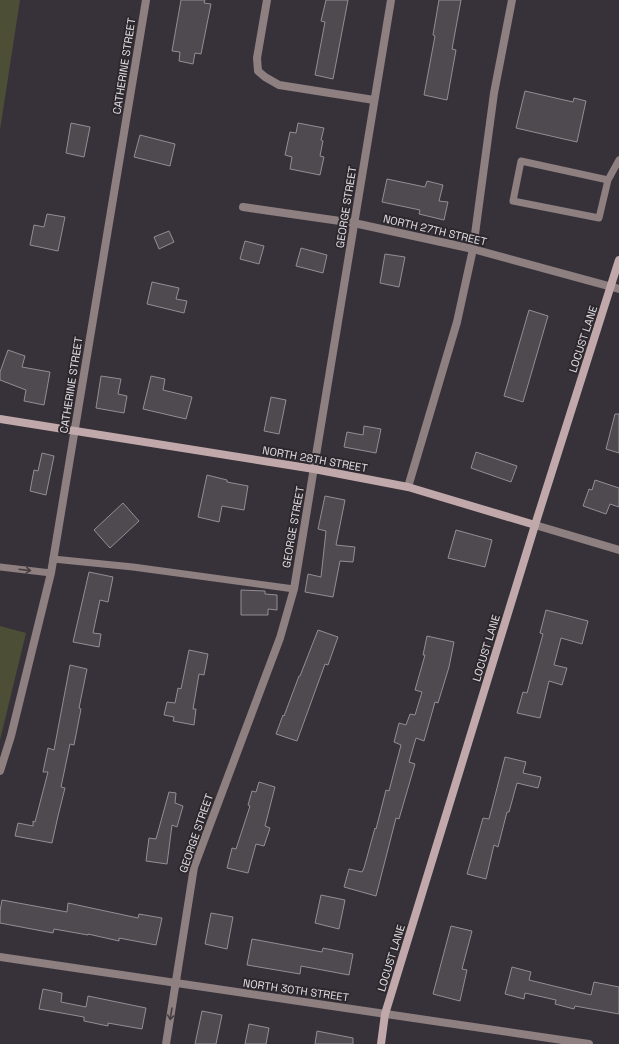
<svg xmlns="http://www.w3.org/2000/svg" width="619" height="1044" font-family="'Space Grotesk',sans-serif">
	<rect width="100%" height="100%" fill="#373239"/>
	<g fill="#4c4e36">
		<polygon points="0,0 20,0 0,130"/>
		<polygon points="0,626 26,633 0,740"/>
	</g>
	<g fill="#4f4950" stroke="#938d95">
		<polygon points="181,0 205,0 204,3 211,4 201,54 195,53 193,64 179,61 180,52 172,51"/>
		<polygon points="326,0 348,0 333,79 315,75 325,22 321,21"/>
		<polygon points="439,0 461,0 452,49 456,50 447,100 424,95 435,36 433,35"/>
		<polygon points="525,91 573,102 574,98 586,101 577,142 516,128"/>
		<polygon points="71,123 90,127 84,157 66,153"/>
		<polygon points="298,123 324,128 321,140 323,141 320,156 324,157 320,175 290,169 292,157 285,155 290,132 296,133"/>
		<polygon points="140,135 175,144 170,166 134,157"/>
		<polygon points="387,179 425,187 427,181 443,185 439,201 448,202 444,220 419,214 420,210 382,202"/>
		<polygon points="47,214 65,217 58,251 30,245 34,225 44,227"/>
		<polygon points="169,231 174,242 159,249 154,237"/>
		<polygon points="245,241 264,246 259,264 240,259"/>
		<polygon points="301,248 327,255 323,273 296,266"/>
		<polygon points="385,254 405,257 399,287 380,283"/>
		<polygon points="152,282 179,288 176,299 187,301 184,313 147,304"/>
		<polygon points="529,310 548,316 523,402 504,396"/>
		<polygon points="8,350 25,356 22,367 50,372 44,405 24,401 26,390 0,380 0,372"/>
		<polygon points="101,376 121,379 118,394 127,396 124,413 96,408"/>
		<polygon points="151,376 165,379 163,390 192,397 186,419 143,409"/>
		<polygon points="271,397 286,400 279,434 264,431"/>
		<polygon points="615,414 619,414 619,453 606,449"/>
		<polygon points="364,426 381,429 376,453 344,447 347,432 363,435"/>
		<polygon points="476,452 517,466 511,482 471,468"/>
		<polygon points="42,453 54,456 46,495 30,491 34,470 38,471"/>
		<polygon points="207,475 227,480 227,482 248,486 244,510 222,506 219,522 198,517"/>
		<polygon points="595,480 619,488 619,507 610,504 606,514 583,506 589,489 592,490"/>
		<polygon points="325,496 345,500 336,545 355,547 353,562 340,561 333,597 305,592 308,574 321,577 326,531 318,529"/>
		<polygon points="123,503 139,521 110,548 94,530"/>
		<polygon points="456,530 492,540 485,567 448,558"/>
		<polygon points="89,572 113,577 108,602 100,600 93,633 101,634 99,647 73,642"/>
		<polygon points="241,590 265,591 265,594 277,595 277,610 268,609 268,615 241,615"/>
		<polygon points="546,610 588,621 582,644 561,638 554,665 567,668 562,685 549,681 540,718 517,713 523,692 527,693 543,634 540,633"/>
		<polygon points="318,630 338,637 328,665 325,664 297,741 276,734 283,715 284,716 299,676 300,676"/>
		<polygon points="427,636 454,642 449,667 438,703 435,702 424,741 416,738 409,762 415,764 399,819 396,818 376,896 344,887 349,869 362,872 364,868 375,828 376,829 386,790 389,791 401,745 394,742 399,723 406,725 410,714 415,715 422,692 415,690 425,655 423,655"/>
		<polygon points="189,650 208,654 204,675 199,674 193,709 196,709 194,725 173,721 174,717 164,715 167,702 175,703 178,688 181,689"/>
		<polygon points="70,665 87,669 79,708 81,709 74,745 70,744 61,787 65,788 58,816 52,843 15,836 18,823 33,826 33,821 35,822 48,772 43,772 48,748 54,750"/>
		<polygon points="505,757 526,762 523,773 541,777 538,788 517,783 509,812 507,812 498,847 494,845 486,879 467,874 483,818 489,819"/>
		<polygon points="259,782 275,787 265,826 270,828 264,846 256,844 248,873 227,868 232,848 236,849 250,806 248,805 252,791 256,792"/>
		<polygon points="169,792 176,793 175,803 183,806 177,827 172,825 167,864 146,861 149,838 156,839"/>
		<polygon points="321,895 345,900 339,929 315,923"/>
		<polygon points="2,900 67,912 68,903 138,918 139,914 162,918 156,945 119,938 119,941 88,934 88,935 54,929 53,933 0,923 0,911"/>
		<polygon points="211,913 233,917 227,949 205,944"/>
		<polygon points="451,926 472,931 462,969 467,970 460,1001 433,994"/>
		<polygon points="252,939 322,952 323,948 353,954 349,975 301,966 300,974 247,965"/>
		<polygon points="512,967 531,972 529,980 591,995 594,982 619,987 619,1014 575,1006 574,1009 555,1004 556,1000 525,993 524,999 505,994"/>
		<polygon points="43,989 62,993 61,1002 86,1007 88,996 146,1008 142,1029 108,1023 108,1026 84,1021 84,1017 39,1009"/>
		<polygon points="202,1011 222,1015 216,1044 195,1044"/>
		<polygon points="249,1024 269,1028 266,1044 245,1044"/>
		<polygon points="317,1031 353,1038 353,1044 315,1044"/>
	</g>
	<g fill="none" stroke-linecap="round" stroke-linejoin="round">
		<g stroke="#8e7f80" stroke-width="7">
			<polyline points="608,180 521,161 513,201 599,218 608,180 619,160"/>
			<polyline points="53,559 133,567 294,589"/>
			<polyline points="0,567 51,573"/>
		</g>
		<g stroke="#8e7f80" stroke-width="8">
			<polyline points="267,0 257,58 258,71 265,77 279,85 374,100"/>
			<polyline points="243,207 354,223 473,249 619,289"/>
			<polyline points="408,487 457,322 473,249 494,93 512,0"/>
			<polyline points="535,525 619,550"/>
			<polyline points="0,771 11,736 51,573 146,0"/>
			<polyline points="0,957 589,1044"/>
			<polyline points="166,1044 194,867 280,638 294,589 391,0"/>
		</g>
		<g stroke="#c1a9ab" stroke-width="8">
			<polyline points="0,419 314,469 408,487 535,525"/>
			<polyline points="381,1044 385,1014 535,525 619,260"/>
		</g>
	</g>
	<defs><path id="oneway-shaft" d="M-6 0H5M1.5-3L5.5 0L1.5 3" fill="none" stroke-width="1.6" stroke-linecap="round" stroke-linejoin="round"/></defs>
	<g stroke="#453e42">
		<use href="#oneway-shaft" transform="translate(25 570) rotate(7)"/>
		<use href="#oneway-shaft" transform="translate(171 1014) rotate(99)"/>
	</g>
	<g text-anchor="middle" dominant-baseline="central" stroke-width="4" stroke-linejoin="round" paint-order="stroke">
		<g font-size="11" fill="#e1dee2" stroke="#2d282e">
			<text transform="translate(124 66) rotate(-81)">CATHERINE STREET</text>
			<text transform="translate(346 207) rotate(-81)">GEORGE STREET</text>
			<text transform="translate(435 230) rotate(13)">NORTH 27TH STREET</text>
			<text transform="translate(583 339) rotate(-72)">LOCUST LANE</text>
			<text transform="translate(71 385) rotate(-81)">CATHERINE STREET</text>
			<text transform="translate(315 459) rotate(10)">NORTH 28TH STREET</text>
			<text transform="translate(293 527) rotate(-80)">GEORGE STREET</text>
			<text transform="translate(486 648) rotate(-73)">LOCUST LANE</text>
			<text transform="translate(196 833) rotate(-71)">GEORGE STREET</text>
			<text transform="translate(391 958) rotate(-73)">LOCUST LANE</text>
			<text transform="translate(296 990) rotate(8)">NORTH 30TH STREET</text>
		</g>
	</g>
</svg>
